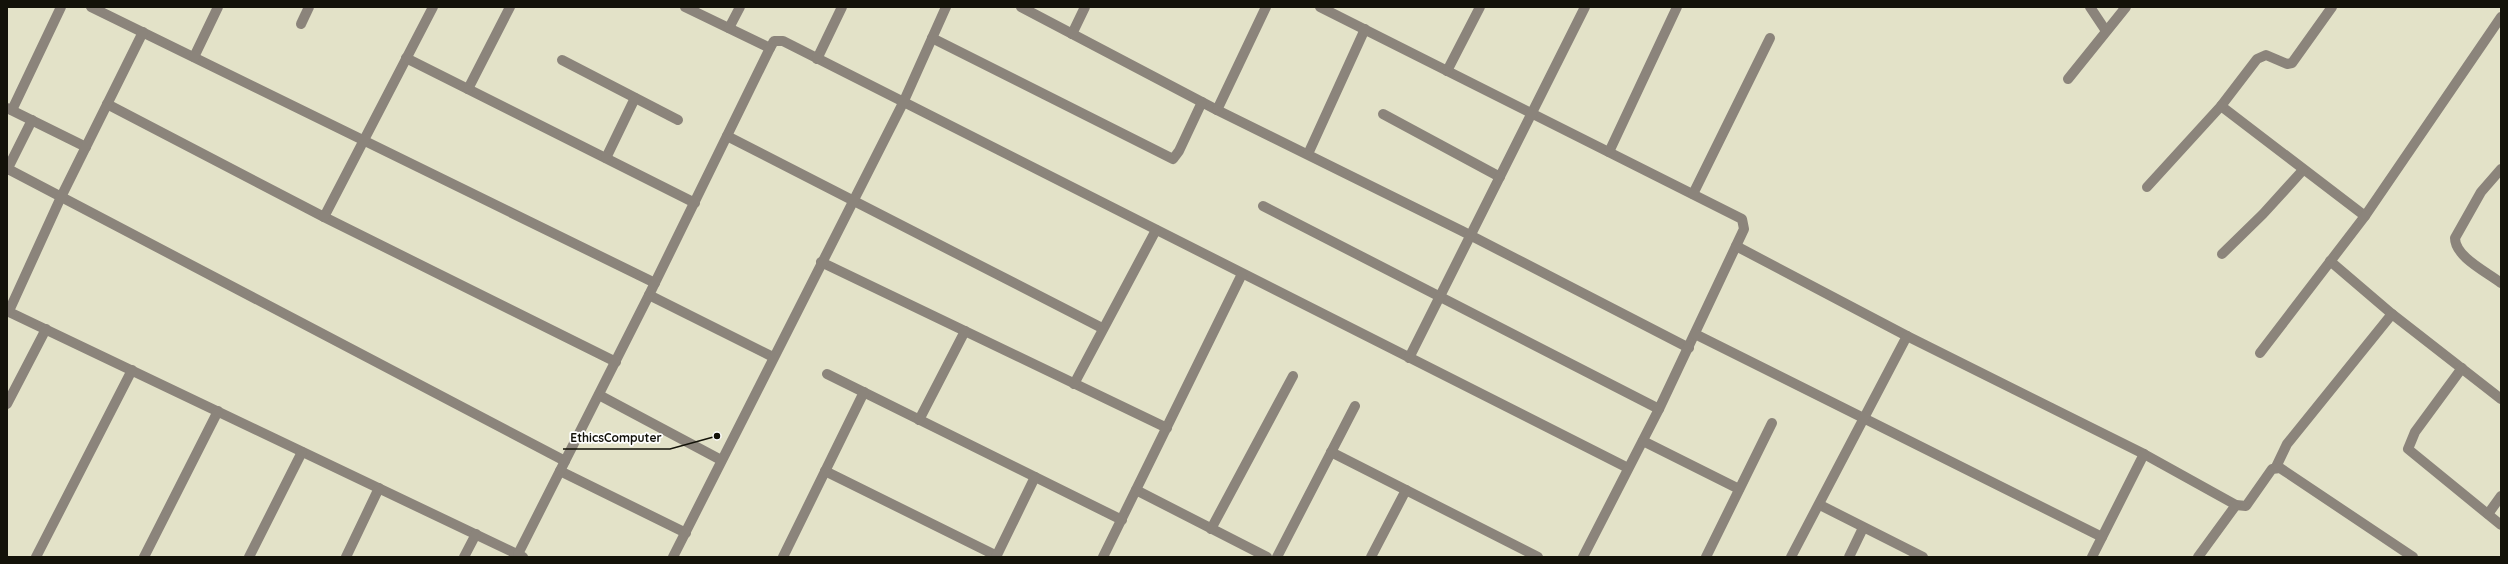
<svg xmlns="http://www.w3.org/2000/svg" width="2508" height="564" font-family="Quicksand,sans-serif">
	<rect width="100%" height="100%" fill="#e3e2c8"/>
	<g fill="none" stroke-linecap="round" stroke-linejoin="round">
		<g stroke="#8b847b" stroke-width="10">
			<polyline points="91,7 655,283"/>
			<polyline points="685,7 770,48 774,41 783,41 1628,468"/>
			<polyline points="1021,7 1217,110 1462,231 1689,348"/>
			<polyline points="1320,7 1742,219 1744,229 1736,246 1659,409 1583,557"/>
			<polyline points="2090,7 2106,31"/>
			<polyline points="301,24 309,7"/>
			<polyline points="729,28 740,7"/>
			<polyline points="1072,34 1085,7"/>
			<polyline points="932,38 1173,159 1179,151 1202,102"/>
			<polyline points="194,57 218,7"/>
			<polyline points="406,58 695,203"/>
			<polyline points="817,59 842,7"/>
			<polyline points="562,60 678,120"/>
			<polyline points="1447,71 1480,7"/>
			<polyline points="2068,79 2126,7"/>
			<polyline points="468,89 510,7"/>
			<polyline points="107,104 324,217 616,362"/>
			<polyline points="2221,106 2365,216"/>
			<polyline points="7,108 86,147"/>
			<polyline points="12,110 61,7"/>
			<polyline points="1217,110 1266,7"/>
			<polyline points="1383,114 1500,177"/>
			<polyline points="727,136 1102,328"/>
			<polyline points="1609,152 1677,7"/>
			<polyline points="1308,154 1365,29"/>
			<polyline points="606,158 635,98"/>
			<polyline points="8,169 565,461"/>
			<path d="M2501 169 2481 192 2455 238C2455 257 2487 272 2501 283"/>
			<polyline points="7,170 32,120"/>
			<polyline points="2147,187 2221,106 2257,59 2266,55 2287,64 2292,63 2332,7"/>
			<polyline points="1693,194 1770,38"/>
			<polyline points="1263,206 1659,409"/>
			<polyline points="324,217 433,7"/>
			<polyline points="1736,246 1907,336"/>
			<polyline points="2222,254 2263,214 2303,170"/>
			<polyline points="2330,261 2392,314 2501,399"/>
			<polyline points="821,262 1167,428"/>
			<polyline points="649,295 773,357"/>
			<polyline points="7,311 523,557"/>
			<polyline points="9,311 61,197 143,32"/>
			<polyline points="1695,334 2102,537"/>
			<polyline points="2260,353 2365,216 2501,17"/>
			<polyline points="1409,358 1585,7"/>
			<polyline points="2462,368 2415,432 2408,449 2501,525"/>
			<polyline points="827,374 1122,520"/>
			<polyline points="1074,384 1156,230"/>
			<polyline points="599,395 721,460"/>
			<polyline points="7,404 46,329"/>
			<polyline points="919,420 965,331"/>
			<polyline points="1643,441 1739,489"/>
			<polyline points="1331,452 1538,557"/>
			<polyline points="2276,467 2287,444 2392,314"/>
			<polyline points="560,471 686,533"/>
			<polyline points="825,471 997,556"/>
			<polyline points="1136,490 1267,557"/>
			<polyline points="1820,505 1923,557"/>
			<polyline points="2488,514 2501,496"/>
			<polyline points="1211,529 1293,376"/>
			<polyline points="518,554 649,295 770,48"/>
			<polyline points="36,557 132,370"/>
			<polyline points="144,557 218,411"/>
			<polyline points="249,557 302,452"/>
			<polyline points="346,557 379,488"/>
			<polyline points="464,557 476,534"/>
			<polyline points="673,557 903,103 946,7"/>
			<polyline points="783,557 864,392"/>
			<polyline points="996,557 1035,477"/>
			<polyline points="1103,557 1242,274"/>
			<polyline points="1277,557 1355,406"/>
			<polyline points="1371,557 1406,490"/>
			<polyline points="1706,557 1772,423"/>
			<polyline points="1791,557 1907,336 2144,454 2236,505 2246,506 2272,469 2280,468 2413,557"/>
			<polyline points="1849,557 1863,528"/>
			<polyline points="2092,557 2144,454"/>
			<polyline points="2198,557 2236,505"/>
		</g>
	</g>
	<path fill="none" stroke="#131209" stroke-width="1.5" d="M717 436L670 449H563"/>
	<circle fill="#131209" stroke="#fff" stroke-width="1.5" cx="717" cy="436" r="4"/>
	<g font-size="12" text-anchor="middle" font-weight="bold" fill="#131209" stroke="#fff" stroke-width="3.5" stroke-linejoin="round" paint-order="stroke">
		<text x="616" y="442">EthicsComputer</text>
	</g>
	<rect width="2508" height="564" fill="none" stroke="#131209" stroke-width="16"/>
</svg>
